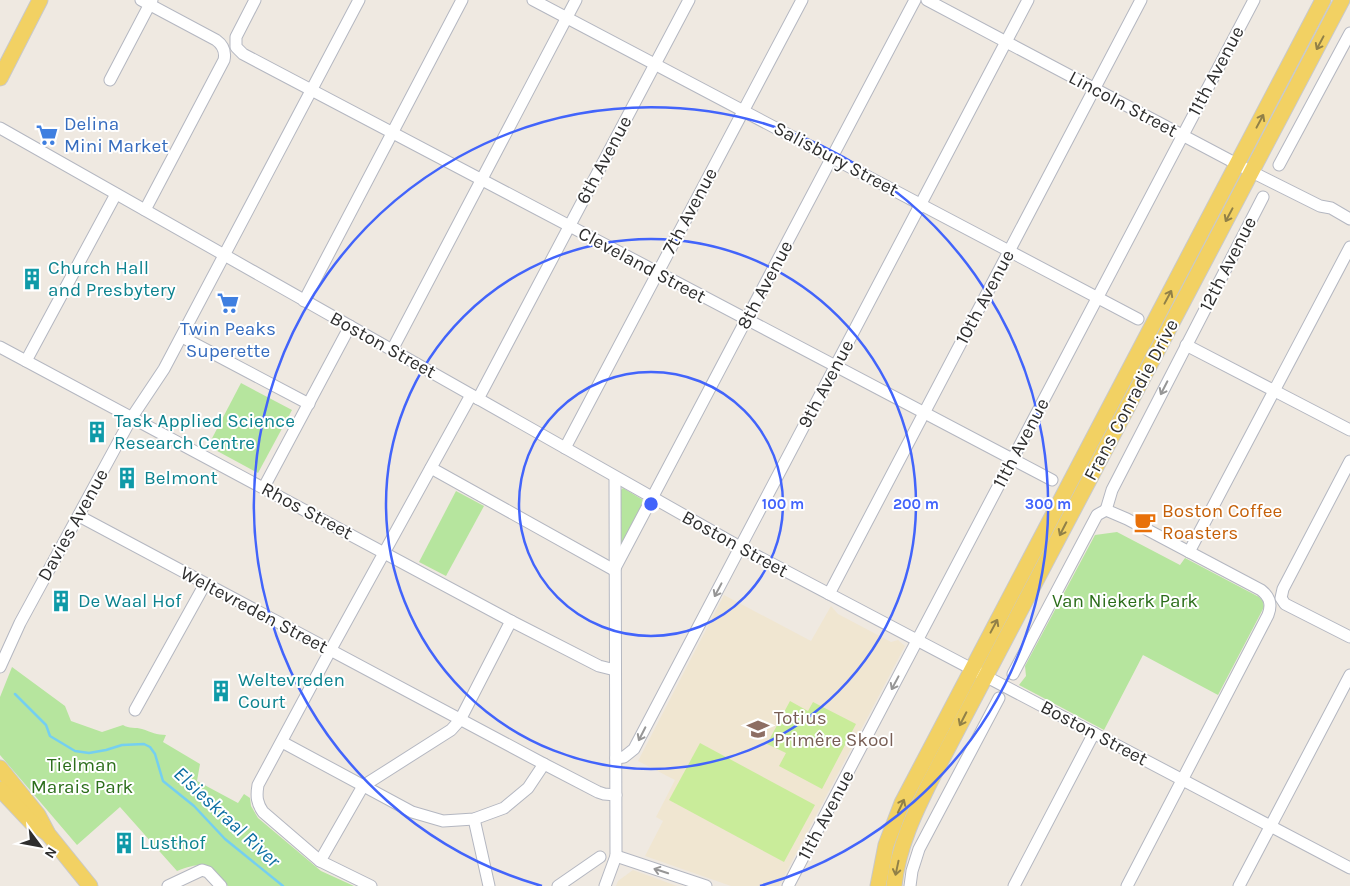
<svg xmlns="http://www.w3.org/2000/svg" width="1350" height="886" font-family="Karla,sans-serif">
	<rect width="100%" height="100%" fill="#efe9e1"/>
	<g fill="#f0e6d1">
		<polygon points="724,595 811,641 831,606 838,614 891,642 898,640 905,646 779,886 731,886 645,856 663,821 656,817 675,780 638,761"/>
		<polygon points="633,870 677,886 616,886 618,881"/>
	</g>
	<g fill="#b6e59e">
		<polygon points="241,383 292,410 258,473 208,446"/>
		<polygon points="623,488 643,500 644,504 621,544 621,490"/>
		<polygon points="456,491 484,506 446,576 419,562"/>
		<polygon points="1117,532 1180,565 1185,558 1259,597 1263,601 1264,607 1218,695 1143,655 1104,730 1019,685 1026,676 1025,666 1095,535"/>
		<path d="M12 667 65 706 71 721 102 732 123 725C129 729 136 727 142 729 151 732 157 735 166 735L163 742 200 764 197 781 238 803 244 794 250 798 251 806 258 818 321 871 354 886H228C208 864 207 860 177 871L120 807 77 845 0 755V697Z"/>
	</g>
	<g fill="#c9ec9a">
		<polygon points="790,701 808,711 813,702 856,724 822,789 779,766 786,753 767,744"/>
		<polygon points="700,743 815,805 784,862 669,800"/>
	</g>
	<g fill="none" stroke-linecap="round" stroke-linejoin="round">
		<polyline stroke="#75cff0" stroke-width="2.5" points="15,694 46,725 50,736 75,751 89,753 106,750 122,745 144,744 150,747 155,754 163,781 194,806 225,839 283,886"/>
		<g stroke="#b4b7c1" stroke-width="13">
			<g id="minor">
				<path d="M141 0 216 40C223 45 226 51 224 60L145 210"/>
				<polyline points="255,0 236,37 236,47 243,54 1052,480"/>
				<polyline points="533,0 1138,319"/>
				<polyline points="927,0 1252,172 1320,206 1331,208 1350,219"/>
				<polyline points="110,80 152,0"/>
				<polyline points="0,128 740,547 1350,868"/>
				<polyline points="1279,165 1350,33"/>
				<polyline points="304,301 462,0"/>
				<polyline points="182,337 309,404"/>
				<polyline points="1186,345 1350,430"/>
				<polyline points="0,347 511,621 599,666 615,670"/>
				<polyline points="392,350 576,0"/>
				<polyline points="26,361 116,194"/>
				<polyline points="478,399 689,0"/>
				<polyline points="565,448 802,0"/>
				<polyline points="1350,461 1283,589 1281,598 1285,604 1350,637"/>
				<polyline points="431,468 614,570 915,0"/>
				<polyline points="264,487 350,326"/>
				<path d="M1106 510 1127 519 1261 590C1270 597 1272 605 1268 615L1127 886"/>
				<polyline points="1106,510 1112,490 1263,197"/>
				<polyline points="79,516 544,764 598,792 604,794 616,795"/>
				<polyline points="1189,552 1350,247"/>
				<polyline points="829,594 1141,0"/>
				<polyline points="0,667 20,623 132,417 164,369 359,0"/>
				<polyline points="1013,674 1097,515 1106,510"/>
				<polyline points="135,710 205,584"/>
				<polyline points="282,742 412,812 443,821 474,819 504,808 528,788 544,764"/>
				<polyline points="616,758 624,757 634,749 1028,0"/>
				<polyline points="474,819 489,886"/>
				<polyline points="616,856 706,886"/>
				<polyline points="320,861 363,786 451,730 460,720 511,621"/>
				<polyline points="168,886 202,870 208,872 221,886"/>
				<path d="M371 886 320 861 263 812C257 803 256 797 258 785L330 651 471 395"/>
				<polyline points="558,886 600,857"/>
				<polyline points="605,886 616,856 615,477"/>
				<polyline points="788,886 1254,0"/>
				<polyline points="910,886 912,871 919,849 999,698"/>
				<polyline points="1014,886 1094,733"/>
				<polyline points="1239,886 1350,675"/>
			</g>
		</g>
		<g stroke="#c9c9c9" stroke-width="17">
			<g id="major">
				<polyline points="0,78 40,0"/>
				<polyline points="0,768 38,815 48,834 90,886"/>
				<polyline points="0,789 31,822 47,833"/>
				<polyline points="878,886 886,845 902,803 1323,0"/>
				<path d="M894 886C898 847 915 812 932 778L1342 0"/>
			</g>
		</g>
		<use href="#minor" stroke="#fff" stroke-width="11"/>
		<use href="#major" stroke="#f2d163" stroke-width="15"/>
	</g>
	<defs><path id="oneway-shaft" d="M-6 0H5M1.5-3L5.5 0L1.5 3" fill="none" stroke-width="1.6" stroke-linecap="round" stroke-linejoin="round" transform="scale(1.25)"/></defs>
	<g stroke="#908048">
		<use href="#oneway-shaft" transform="translate(1320 43) rotate(118)"/>
		<use href="#oneway-shaft" transform="translate(1260 121) rotate(-62)"/>
		<use href="#oneway-shaft" transform="translate(1229 215) rotate(118)"/>
		<use href="#oneway-shaft" transform="translate(1168 297) rotate(-62)"/>
		<use href="#oneway-shaft" transform="translate(1063 529) rotate(117)"/>
		<use href="#oneway-shaft" transform="translate(994 626) rotate(-62)"/>
		<use href="#oneway-shaft" transform="translate(963 719) rotate(117)"/>
		<use href="#oneway-shaft" transform="translate(901 806) rotate(-65)"/>
		<use href="#oneway-shaft" transform="translate(897 868) rotate(102)"/>
	</g>
	<g stroke="#969696">
		<use href="#oneway-shaft" transform="translate(1164 388) rotate(117)"/>
		<use href="#oneway-shaft" transform="translate(718 590) rotate(118)"/>
		<use href="#oneway-shaft" transform="translate(895 683) rotate(118)"/>
		<use href="#oneway-shaft" transform="translate(642 734) rotate(117)"/>
		<use href="#oneway-shaft" transform="translate(661 871) rotate(-162)"/>
	</g>
	<g fill="none" stroke="#4264fb" stroke-width="2.5">
		<circle cx="651" cy="504" r="132"/>
		<circle cx="651" cy="504" r="265"/>
		<path d="M542 886A397 397 0 1 1 760 886"/>
	</g>
	<defs>
		<g id="supermarket-bare" transform="scale(1.725)"><path d="M-6-5.5h2.5l.6 2H6L4.5 2H-2.5L-4.4-4H-6ZM-1.5 3.2a1.3 1.3 0 1 0 .1 0ZM3 3.2a1.3 1.3 0 1 0 .1 0Z" fill="#3f7fe0" stroke="#fff" stroke-width="2.5" paint-order="stroke"/></g>
		<g id="building-bare" transform="scale(1.725)"><path d="M-4-6H4V6H1V3H-1V6H-4ZM-2.5-4.3h1.7v1.8h-1.7ZM.8-4.3h1.7v1.8H.8ZM-2.5-1h1.7V.8h-1.7ZM.8-1h1.7V.8H.8Z" fill="#0f9aa8" stroke="#fff" stroke-width="2.5" paint-order="stroke"/></g>
		<g id="cafe-bare" transform="scale(1.725)"><path d="M-5.5-4.5H6V0H3Q3 3.5 0 3.5H-2.5Q-5.5 3.5-5.5 0ZM3-3.2v2h1.7v-2ZM-6 4.5H4V6H-6Z" fill="#e8710a" stroke="#fff" stroke-width="2.5" paint-order="stroke"/></g>
		<g id="school-bare" transform="scale(1.725)"><path d="M0-5L7-2L0 1L-7-2ZM-4 1L0 2.5L4 1V4Q0 6-4 4Z" fill="#8d6e63" stroke="#fff" stroke-width="2.5" paint-order="stroke"/></g>
	</defs>
	<g fill-rule="evenodd">
		<use href="#supermarket-bare" x="47" y="135"/>
		<use href="#building-bare" x="32" y="279"/>
		<use href="#supermarket-bare" x="228" y="303"/>
		<use href="#building-bare" x="97" y="432"/>
		<use href="#building-bare" x="127" y="478"/>
		<use href="#cafe-bare" x="1145" y="522"/>
		<use href="#building-bare" x="61" y="601"/>
		<use href="#building-bare" x="221" y="691"/>
		<use href="#school-bare" x="758" y="729"/>
		<use href="#building-bare" x="124" y="843"/>
	</g>
	<g text-anchor="middle" dominant-baseline="central" stroke-width="4" stroke-linejoin="round" paint-order="stroke">
		<g font-size="19" fill="#2e2e2e" stroke="#fff">
			<text transform="translate(1216 71) rotate(-62)">11th Avenue</text>
			<text transform="translate(1123 104) rotate(28)">Lincoln Street</text>
			<text transform="translate(836 159) rotate(28)">Salisbury Street</text>
			<text transform="translate(604 160) rotate(-62)">6th Avenue</text>
			<text transform="translate(690 211) rotate(-62)">7th Avenue</text>
			<text transform="translate(1228 264) rotate(-63)">12th Avenue</text>
			<text transform="translate(642 265) rotate(28)">Cleveland Street</text>
			<text transform="translate(765 285) rotate(-62)">8th Avenue</text>
			<text transform="translate(985 297) rotate(-62)">10th Avenue</text>
			<text transform="translate(383 345) rotate(29)">Boston Street</text>
			<text transform="translate(826 384) rotate(-62)">9th Avenue</text>
			<text transform="translate(1131 400) rotate(-62)">Frans Conradie Drive</text>
			<text transform="translate(1021 443) rotate(-62)">11th Avenue</text>
			<text transform="translate(307 511) rotate(28)">Rhos Street</text>
			<text transform="translate(73 525) rotate(-61)">Davies Avenue</text>
			<text transform="translate(735 544) rotate(29)">Boston Street</text>
			<text transform="translate(254 610) rotate(28)">Weltevreden Street</text>
			<text transform="translate(1094 733) rotate(28)">Boston Street</text>
			<text transform="translate(826 815) rotate(-62)">11th Avenue</text>
		</g>
		<g font-size="19" fill="#366cbe" stroke="#fff" text-anchor="start">
			<text x="64" y="124">Delina<tspan x="64" dy="22">Mini Market</tspan></text>
			<text x="228" y="329" text-anchor="middle">Twin Peaks<tspan x="228" dy="22">Superette</tspan></text>
		</g>
		<g font-size="19" fill="#0d838f" stroke="#fff" text-anchor="start">
			<text x="48" y="268">Church Hall<tspan x="48" dy="22">and Presbytery</tspan></text>
			<text x="114" y="421">Task Applied Science<tspan x="114" dy="22">Research Centre</tspan></text>
			<text x="144" y="478">Belmont</text>
			<text x="78" y="601">De Waal Hof</text>
			<text x="238" y="680">Weltevreden<tspan x="238" dy="22">Court</tspan></text>
			<text x="140" y="843">Lusthof</text>
		</g>
		<g font-size="19" fill="#c56008" stroke="#fff" text-anchor="start">
			<text x="1162" y="511">Boston Coffee<tspan x="1162" dy="22">Roasters</tspan></text>
		</g>
		<g font-size="19" fill="#2c6e1b" stroke="#fff">
			<text x="1125" y="601">Van Niekerk Park</text>
			<text x="82" y="765">Tielman<tspan x="82" dy="22">Marais Park</tspan></text>
		</g>
		<g font-size="19" fill="#785e54" stroke="#fff" text-anchor="start">
			<text x="774" y="718">Totius<tspan x="774" dy="22">Primêre Skool</tspan></text>
		</g>
		<g font-size="20" font-style="italic" fill="#0d6fa3" stroke="#fff">
			<text transform="translate(227 817) rotate(43)">Elsieskraal River</text>
		</g>
	</g>
	<circle cx="651" cy="504" r="8" fill="#4264fb" stroke="#fff" stroke-width="2.5"/>
	<g font-size="15" text-anchor="middle" font-weight="bold" fill="#4264fb" stroke="#fff" stroke-width="4" stroke-linejoin="round" paint-order="stroke">
		<text x="783" y="509">100 m</text>
		<text x="916" y="509">200 m</text>
		<text x="1048" y="509">300 m</text>
	</g>
	<g transform="translate(40 846) rotate(122)" stroke="#ffffff" stroke-width="4" paint-order="stroke">
	<path d="M0-4L9 19L0 12L-9 19Z" fill="#2e2e2e"/>
	<text y="-8" font-size="14" font-weight="bold" text-anchor="middle" fill="#2e2e2e">N</text>
	</g>
</svg>
